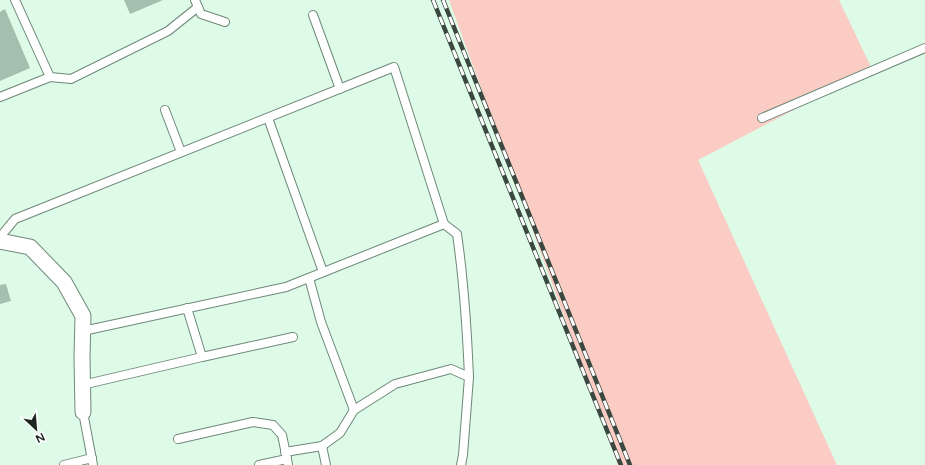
<svg xmlns="http://www.w3.org/2000/svg" width="925" height="465" font-family="'Varela Round',sans-serif">
	<rect width="100%" height="100%" fill="#defbe8"/>
	<polygon fill="#faccc4" points="449,0 839,0 872,69 698,160 837,465 618,465"/>
	<g fill="#a4bfad">
		<polygon points="124,0 163,0 130,14"/>
		<polygon points="5,9 30,68 0,81 0,12"/>
		<polygon points="6,284 11,301 0,304 0,285"/>
	</g>
	<g fill="none" stroke-linecap="round" stroke-linejoin="round">
		<g stroke="#6e8878" stroke-width="10">
			<g id="lane">
				<polyline points="195,0 201,14 225,22"/>
				<polyline points="313,15 340,89"/>
				<polyline points="50,77 71,79 168,31 198,7"/>
				<polyline points="0,97 50,77 15,0"/>
				<polyline points="165,110 181,152"/>
				<polyline points="268,118 323,272"/>
				<polyline points="762,118 925,48"/>
				<path d="M444 224 457 234C464 282 467 329 469 377"/>
				<polyline points="0,237 15,219 394,67 444,224 286,287 83,331"/>
				<polyline points="202,357 293,337"/>
				<polyline points="82,385 202,357 187,308"/>
				<polyline points="354,410 395,384 451,369 469,377 463,455 461,465"/>
				<polyline points="83,412 93,465"/>
				<polyline points="178,439 253,422 273,425 282,435 287,459"/>
				<polyline points="322,446 326,465"/>
				<polyline points="285,452 322,446 340,433 354,410 321,322 309,278"/>
				<polyline points="64,465 92,458"/>
				<polyline points="259,465 287,459 288,465"/>
			</g>
		</g>
		<g stroke="#6e8878" stroke-width="17">
			<polyline id="street" points="0,241 30,247 64,282 83,316 82,357 83,412"/>
		</g>
		<use href="#lane" stroke="#fff" stroke-width="8"/>
		<use href="#street" stroke="#fff" stroke-width="15"/>
		<g stroke="#3b4840" stroke-width="4.5">
			<g id="rail">
				<polyline points="433,0 621,465"/>
				<polyline points="443,0 630,465"/>
			</g>
		</g>
		<use href="#rail" stroke="#fff" stroke-width="3" stroke-dasharray="9" stroke-linecap="butt"/>
	</g>
	<g transform="translate(36 429) rotate(154)" stroke="#ffffff" stroke-width="3" paint-order="stroke">
	<path d="M0-3L7 15L0 10L-7 15Z" fill="#1c2620"/>
	<text y="-6" font-size="11" font-weight="bold" text-anchor="middle" fill="#1c2620">N</text>
	</g>
</svg>
